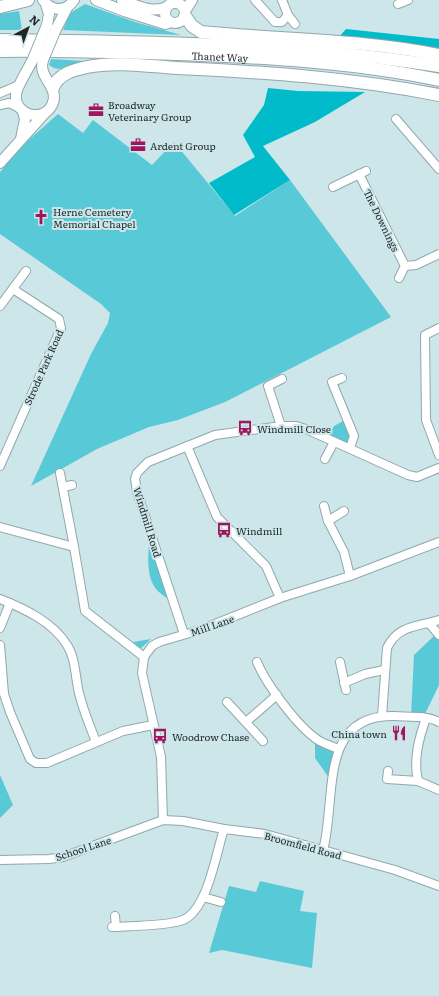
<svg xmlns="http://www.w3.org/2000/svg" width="439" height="996" font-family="Literata,serif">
	<rect width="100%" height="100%" fill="#cde6e9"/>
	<g fill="#58c9d6">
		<polygon points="85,4 135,22 181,35 63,30 70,13"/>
		<polygon points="19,11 22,30 0,30 0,14"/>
		<path d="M51 59 84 61C73 65 60 74 49 65Z"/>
		<polygon points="58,114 83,133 93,120 152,165 174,142 235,216 290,180 391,317 225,402 178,420 149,427 97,449 31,486 91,354 108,323 110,313 101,304 0,234 0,172 23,145"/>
		<polygon points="347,419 354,436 350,448 326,438 334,426"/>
		<path d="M150 532 173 602C167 598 158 593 154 586 145 571 149 548 150 532Z"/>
		<polygon points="437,633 439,635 439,685 423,718 411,717 414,655"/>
		<polygon points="151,639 141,648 136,646 133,642"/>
		<polygon points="315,738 338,749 332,782 315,758"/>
		<polygon points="0,775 13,805 0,818"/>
		<polygon points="260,881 304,891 300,911 317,913 312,968 222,950 209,953 229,886 256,892"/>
	</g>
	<g fill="#01bbcb">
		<polygon points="346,29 439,39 439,49 402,42 339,37"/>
		<polygon points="268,88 298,91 365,92 315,122 263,146 290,180 234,215 209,183 255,157 243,135 264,105"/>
	</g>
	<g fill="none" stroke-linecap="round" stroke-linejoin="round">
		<g stroke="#91a8ab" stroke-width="10">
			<g id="minor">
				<polyline points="255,0 275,22 282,22 288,15"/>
				<polyline points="282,0 288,15 295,24"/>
				<polyline points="398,4 408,0"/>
				<polyline points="0,93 19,85"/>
				<polyline points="0,105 9,103 21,109"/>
				<polyline points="396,119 439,169"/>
				<polyline points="359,174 405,266 416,265 439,254"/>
				<polyline points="333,187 366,171"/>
				<polyline points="399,278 405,266"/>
				<polyline points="0,306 26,271"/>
				<polyline points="439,328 425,335 426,420 439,455"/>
				<polyline points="342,378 332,382 354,436 350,448"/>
				<polyline points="281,426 268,386 282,379"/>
				<polyline points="187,446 217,517 266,566 280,598"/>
				<polyline points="325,459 334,442"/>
				<polyline points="0,466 61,328 59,319 13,289"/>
				<polyline points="60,473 74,547"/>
				<polyline points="63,487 72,485"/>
				<polyline points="324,506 328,521 344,552 350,576"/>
				<polyline points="328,521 344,511"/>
				<polyline points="0,527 74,547 85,611 144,657"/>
				<path d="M0 599C25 609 53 622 67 645 76 659 75 677 79 693 83 710 90 726 96 742"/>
				<polyline points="429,623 439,635"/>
				<polyline points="0,628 10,603"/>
				<polyline points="184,634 137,492 135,479 137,473 148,462 215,435 281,426 296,426 306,429 408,475 417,477 439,468"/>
				<polyline points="0,645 4,694 10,712 30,759 36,763 47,763 123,731 153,725"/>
				<path d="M257 662C266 684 298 727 318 740 324 744 332 746 338 749"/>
				<polyline points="340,662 346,690"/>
				<polyline points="344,683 365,674 384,670"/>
				<polyline points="227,702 263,741"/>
				<path d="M382 716 387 648C398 625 417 627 439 620"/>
				<path d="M426 718C419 738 413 760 418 781L439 790"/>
				<polyline points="246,722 277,695"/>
				<polyline points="388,771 387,779 418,781"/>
				<polyline points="163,820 161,757 142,673 144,657 152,646 159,642 200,630 280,598 350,576 439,542"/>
				<path d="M323 850C337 801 317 714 394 716 408 717 426 715 439 722"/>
				<polyline points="0,860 49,859 63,857 163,820 183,821 224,829 265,834 395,870 439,886"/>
				<polyline points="203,897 221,902"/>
				<polyline points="115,916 116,927"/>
				<path d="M112 927C129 926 169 926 183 920 208 909 216 853 224 829"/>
			</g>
		</g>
		<g stroke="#91a8ab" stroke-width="12">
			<g id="major">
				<path d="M43 0C52 12 66 12 74 0"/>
				<polyline points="96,0 124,11 165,24 170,22"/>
				<path d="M122 0C136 5 152 14 167 7"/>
				<circle cx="175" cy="13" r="10"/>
				<polyline points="46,4 49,14 47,25"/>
				<polyline points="185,11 192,0"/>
				<polyline points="56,29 67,8"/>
				<path d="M33 59C29 68 16 87 16 95 14 115 43 123 52 105 61 87 37 78 43 60"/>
				<polyline points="21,139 25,119 23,112"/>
				<polyline points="0,163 45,113"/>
			</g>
		</g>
		<g stroke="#91a8ab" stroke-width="14">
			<g id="highway">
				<polyline points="0,7 28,0"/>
				<path d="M185 16 192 26 201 32C280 40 361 39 439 55"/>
				<path d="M0 40C146 42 294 43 439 66"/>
				<path id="s1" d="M0 51C49 50 97 52 146 53 243 56 343 60 439 80"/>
				<path d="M53 88C58 74 73 70 87 67 115 61 148 66 177 68 265 72 353 78 439 95"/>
			</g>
		</g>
		<use href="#minor" stroke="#fff" stroke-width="8"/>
		<use href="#major" stroke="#fff" stroke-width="10"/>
		<use href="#highway" stroke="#fff" stroke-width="12"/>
		<g stroke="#91a8ab" stroke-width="12" stroke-linecap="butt">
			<g id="major-bridge">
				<polyline points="33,59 47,25"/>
				<polyline points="43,60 56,29"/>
			</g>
		</g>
		<use href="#major-bridge" stroke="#fff" stroke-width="10"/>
	</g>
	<defs>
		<g id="office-bare" transform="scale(1.2)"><path d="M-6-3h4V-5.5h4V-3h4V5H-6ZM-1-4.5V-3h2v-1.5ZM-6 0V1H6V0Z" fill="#a1155e" stroke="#cde6e9" stroke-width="2.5" paint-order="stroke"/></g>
		<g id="church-bare" transform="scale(1.2)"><path d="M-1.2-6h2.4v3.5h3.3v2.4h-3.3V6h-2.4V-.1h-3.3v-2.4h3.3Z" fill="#a1155e" stroke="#cde6e9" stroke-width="2.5" paint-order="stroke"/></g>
		<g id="bus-bare" transform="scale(1.2)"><path d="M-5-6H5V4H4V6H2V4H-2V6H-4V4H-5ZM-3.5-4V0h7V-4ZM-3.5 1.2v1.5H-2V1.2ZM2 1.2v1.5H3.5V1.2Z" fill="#a1155e" stroke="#cde6e9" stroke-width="2.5" paint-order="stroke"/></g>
		<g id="restaurant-bare" transform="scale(1.2)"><path d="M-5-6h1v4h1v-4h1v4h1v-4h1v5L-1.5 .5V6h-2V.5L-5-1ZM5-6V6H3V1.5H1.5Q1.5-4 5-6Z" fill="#a1155e" stroke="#cde6e9" stroke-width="2.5" paint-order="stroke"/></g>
	</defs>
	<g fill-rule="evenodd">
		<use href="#office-bare" x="96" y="110"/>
		<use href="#office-bare" x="138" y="145"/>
		<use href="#church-bare" x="41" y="217"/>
		<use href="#bus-bare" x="245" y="428"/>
		<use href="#bus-bare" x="224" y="530"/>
		<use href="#restaurant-bare" x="399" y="733"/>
		<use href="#bus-bare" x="160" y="736"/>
	</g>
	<g text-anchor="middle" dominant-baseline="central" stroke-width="4" stroke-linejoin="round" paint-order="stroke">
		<g font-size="10" fill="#1d2728" stroke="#cde6e9">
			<text stroke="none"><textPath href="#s1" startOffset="220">Thanet Way</textPath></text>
			<text transform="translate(382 220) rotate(64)">The Downings</text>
			<text transform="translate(43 367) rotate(-66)">Strode Park Road</text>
			<text transform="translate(148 522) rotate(73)">Windmill Road</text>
			<text transform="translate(212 625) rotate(-19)">Mill Lane</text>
			<text transform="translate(303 845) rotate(15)">Broomfield Road</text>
			<text transform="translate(83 848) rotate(-18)">School Lane</text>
		</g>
		<g font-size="10" fill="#1d2728" stroke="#cde6e9" text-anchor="start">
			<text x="108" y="104">Broadway<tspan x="108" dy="12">Veterinary Group</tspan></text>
			<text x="150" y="145">Ardent Group</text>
			<text x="53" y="211">Herne Cemetery<tspan x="53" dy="12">Memorial Chapel</tspan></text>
			<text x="257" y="428">Windmill Close</text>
			<text x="236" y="530">Windmill</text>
			<text x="387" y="733" text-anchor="end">China town</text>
			<text x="172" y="736">Woodrow Chase</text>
		</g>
	</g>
	<g transform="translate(28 28) rotate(41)" stroke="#cde6e9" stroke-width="3" paint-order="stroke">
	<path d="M0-3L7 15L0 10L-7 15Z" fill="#1d2728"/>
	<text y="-6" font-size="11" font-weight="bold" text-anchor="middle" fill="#1d2728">N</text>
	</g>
</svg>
